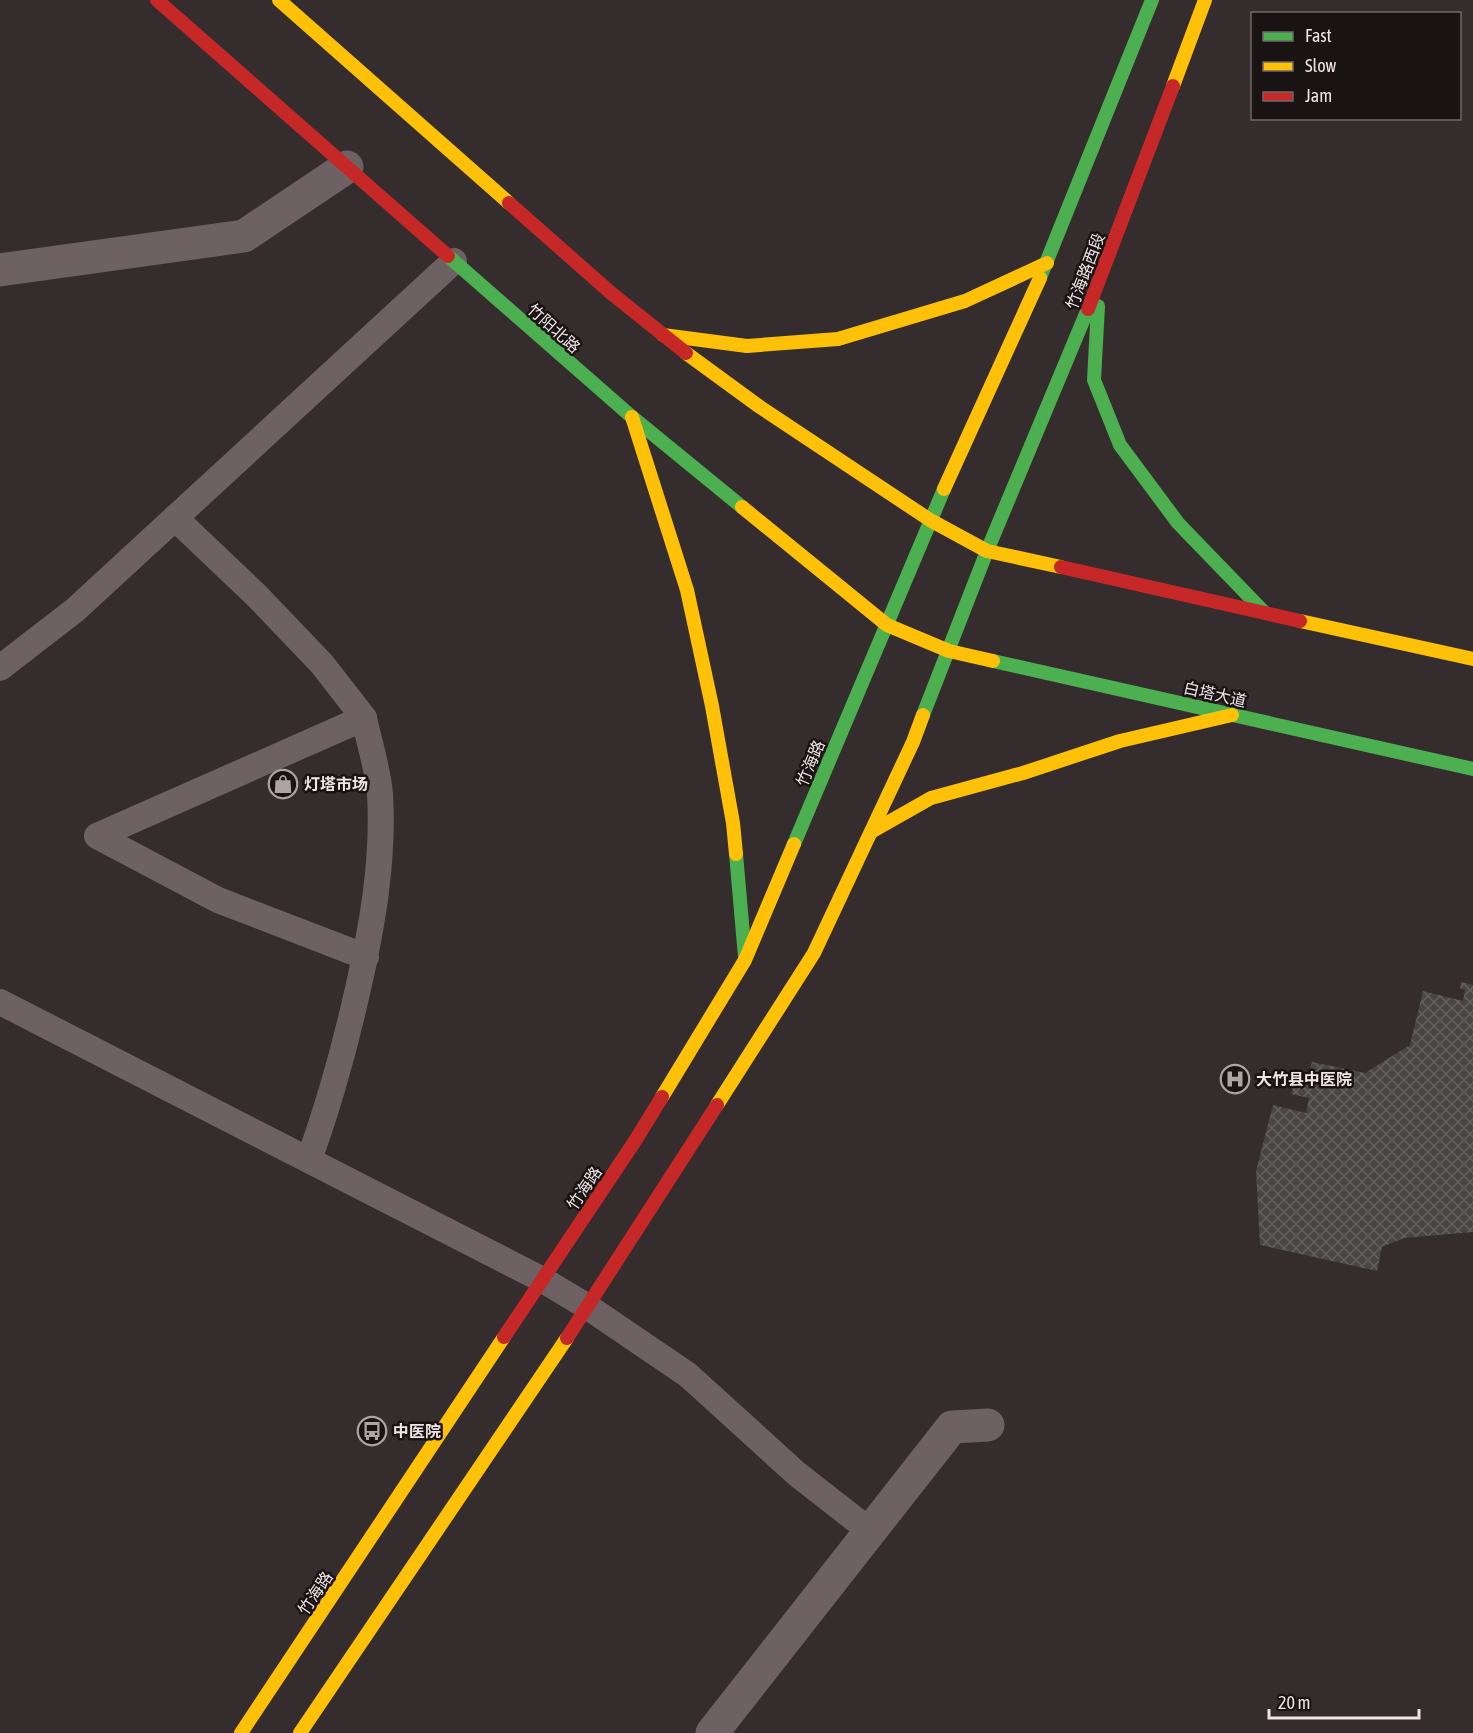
<svg xmlns="http://www.w3.org/2000/svg" width="1473" height="1733" font-family="'Asap Condensed','Noto Sans SC',sans-serif">
	<defs>
		<pattern id="building-cross-hatch" width="8" height="8" patternUnits="userSpaceOnUse" patternTransform="scale(1.5)"><rect width="8" height="8" fill="#494645"/><path d="M0 0l8 8M0 8l8-8" fill="none" stroke="#646160"/></pattern>
	</defs>
	<rect width="100%" height="100%" fill="#342c2d"/>
	<polygon fill="url(#building-cross-hatch)" points="1461,982 1473,985 1473,1232 1404,1238 1382,1247 1377,1271 1260,1245 1256,1171 1273,1105 1306,1113 1309,1098 1291,1094 1297,1074 1308,1076 1312,1062 1365,1073 1410,1045 1423,991 1463,1001 1465,990 1460,989"/>
	<g fill="none" stroke-linecap="round" stroke-linejoin="round">
		<g stroke="#6d6163" stroke-width="26">
			<polyline points="175,518 257,596 322,664 364,718"/>
			<polyline points="0,668 75,610 454,261"/>
			<polyline points="0,1002 543,1280 588,1307 688,1375 797,1474 870,1531"/>
			<path d="M309 1160C329 1104 344 1051 357 993 372 928 384 861 380 794 378 769 369 742 364 718L97 836 218 900 366 957"/>
		</g>
		<g stroke="#6d6163" stroke-width="33">
			<polyline points="0,270 244,236 347,167"/>
			<polyline points="712,1733 952,1427 988,1425"/>
		</g>
		<g stroke="#4caf50" stroke-width="14">
			<polyline points="448,256 632,417 742,507"/>
			<polyline points="1040,278 1152,0"/>
			<polyline points="1098,306 1094,380 1120,445 1178,523 1264,612"/>
			<polyline points="993,661 1473,769"/>
			<polyline points="923,715 987,551 1088,309"/>
			<polyline points="794,844 944,489"/>
			<polyline points="736,854 745,957"/>
		</g>
		<g stroke="#ffc107" stroke-width="14">
			<polyline points="279,0 509,203"/>
			<polyline points="1173,86 1205,0"/>
			<polyline points="663,335 747,346 838,339 965,301 1047,263"/>
			<polyline points="686,353 760,407 930,520 987,551 1061,567"/>
			<polyline points="632,417 687,590 712,706 733,823 736,854"/>
			<polyline points="944,489 1040,278"/>
			<polyline points="742,507 887,625 949,651 993,661"/>
			<polyline points="1300,621 1473,659"/>
			<polyline points="871,832 931,798 1023,773 1120,741 1232,715"/>
			<polyline points="662,1097 745,960 794,844"/>
			<polyline points="717,1105 814,953 913,742 923,715"/>
			<polyline points="241,1733 504,1337"/>
			<polyline points="300,1733 567,1338"/>
		</g>
		<g stroke="#c62828" stroke-width="14">
			<polyline points="157,0 448,256"/>
			<polyline points="509,203 611,293 686,353"/>
			<polyline points="1088,309 1173,86"/>
			<polyline points="1061,567 1300,621"/>
			<polyline points="504,1337 635,1141 662,1097"/>
			<polyline points="567,1338 717,1105"/>
		</g>
	</g>
	<defs>
		<g id="shop-ring" transform="scale(1.5)"><circle r="9.5" fill="#1a1314" stroke="#aea4a5" stroke-width="1.5"/><path d="M-5-2.5h2.3a2.7 3.5 0 0 1 5.4 0H5L5.5 6h-11ZM-1.5-2.5h3a1.5 2.3 0 0 0-3 0Z" fill="#aea4a5"/></g>
		<g id="hospital-ring" transform="scale(1.5)"><circle r="9.5" fill="#1a1314" stroke="#aea4a5" stroke-width="1.5"/><path d="M-5-5h3v3.5h4V-5h3V5h-3V1.5h-4V5h-3Z" fill="#aea4a5"/></g>
		<g id="bus-ring" transform="scale(1.5)"><circle r="9.5" fill="#1a1314" stroke="#aea4a5" stroke-width="1.5"/><path d="M-5-6H5V4H4V6H2V4H-2V6H-4V4H-5ZM-3.5-4V0h7V-4ZM-3.5 1.2v1.5H-2V1.2ZM2 1.2v1.5H3.5V1.2Z" fill="#aea4a5"/></g>
	</defs>
	<g fill-rule="evenodd">
		<use href="#shop-ring" x="283" y="784"/>
		<use href="#hospital-ring" x="1235" y="1079"/>
		<use href="#bus-ring" x="372" y="1431"/>
	</g>
	<g text-anchor="middle" dominant-baseline="central" stroke-width="5" stroke-linejoin="round" paint-order="stroke">
		<g font-size="16" fill="#f0e4e6" stroke="#1a1314">
			<text transform="translate(1085 271) rotate(-69)">竹海路西段</text>
			<text transform="translate(554 328) rotate(42)">竹阳北路</text>
			<text transform="translate(1215 694) rotate(13)">白塔大道</text>
			<text transform="translate(810 763) rotate(-67)">竹海路</text>
			<text transform="translate(584 1188) rotate(-56)">竹海路</text>
			<text transform="translate(315 1593) rotate(-56)">竹海路</text>
		</g>
		<g font-size="16" font-weight="bold" fill="#f0e4e6" stroke="#1a1314" text-anchor="start">
			<text x="304" y="784">灯塔市场</text>
			<text x="1256" y="1079">大竹县中医院</text>
			<text x="393" y="1431">中医院</text>
		</g>
	</g>
	<rect x="1251" y="12" width="210" height="108" fill="#1a1314" stroke="#706768" stroke-width="1.5"/>
	<rect x="1263" y="32" width="30" height="9" fill="#4caf50" stroke="#706768" stroke-width="1.5"/>
	<text x="1305" y="42" font-size="18" fill="#f0e4e6">Fast</text>
	<rect x="1263" y="62" width="30" height="9" fill="#ffc107" stroke="#706768" stroke-width="1.5"/>
	<text x="1305" y="72" font-size="18" fill="#f0e4e6">Slow</text>
	<rect x="1263" y="92" width="30" height="9" fill="#c62828" stroke="#706768" stroke-width="1.5"/>
	<text x="1305" y="102" font-size="18" fill="#f0e4e6">Jam</text>
	<path d="M1269 1709v9h150v-9" fill="none" stroke="#f0e4e6" stroke-width="3"/>
	<text x="1278" y="1709" font-size="18" fill="#f0e4e6" stroke="#1a1314" stroke-width="4.5" paint-order="stroke">20 m</text>
</svg>
